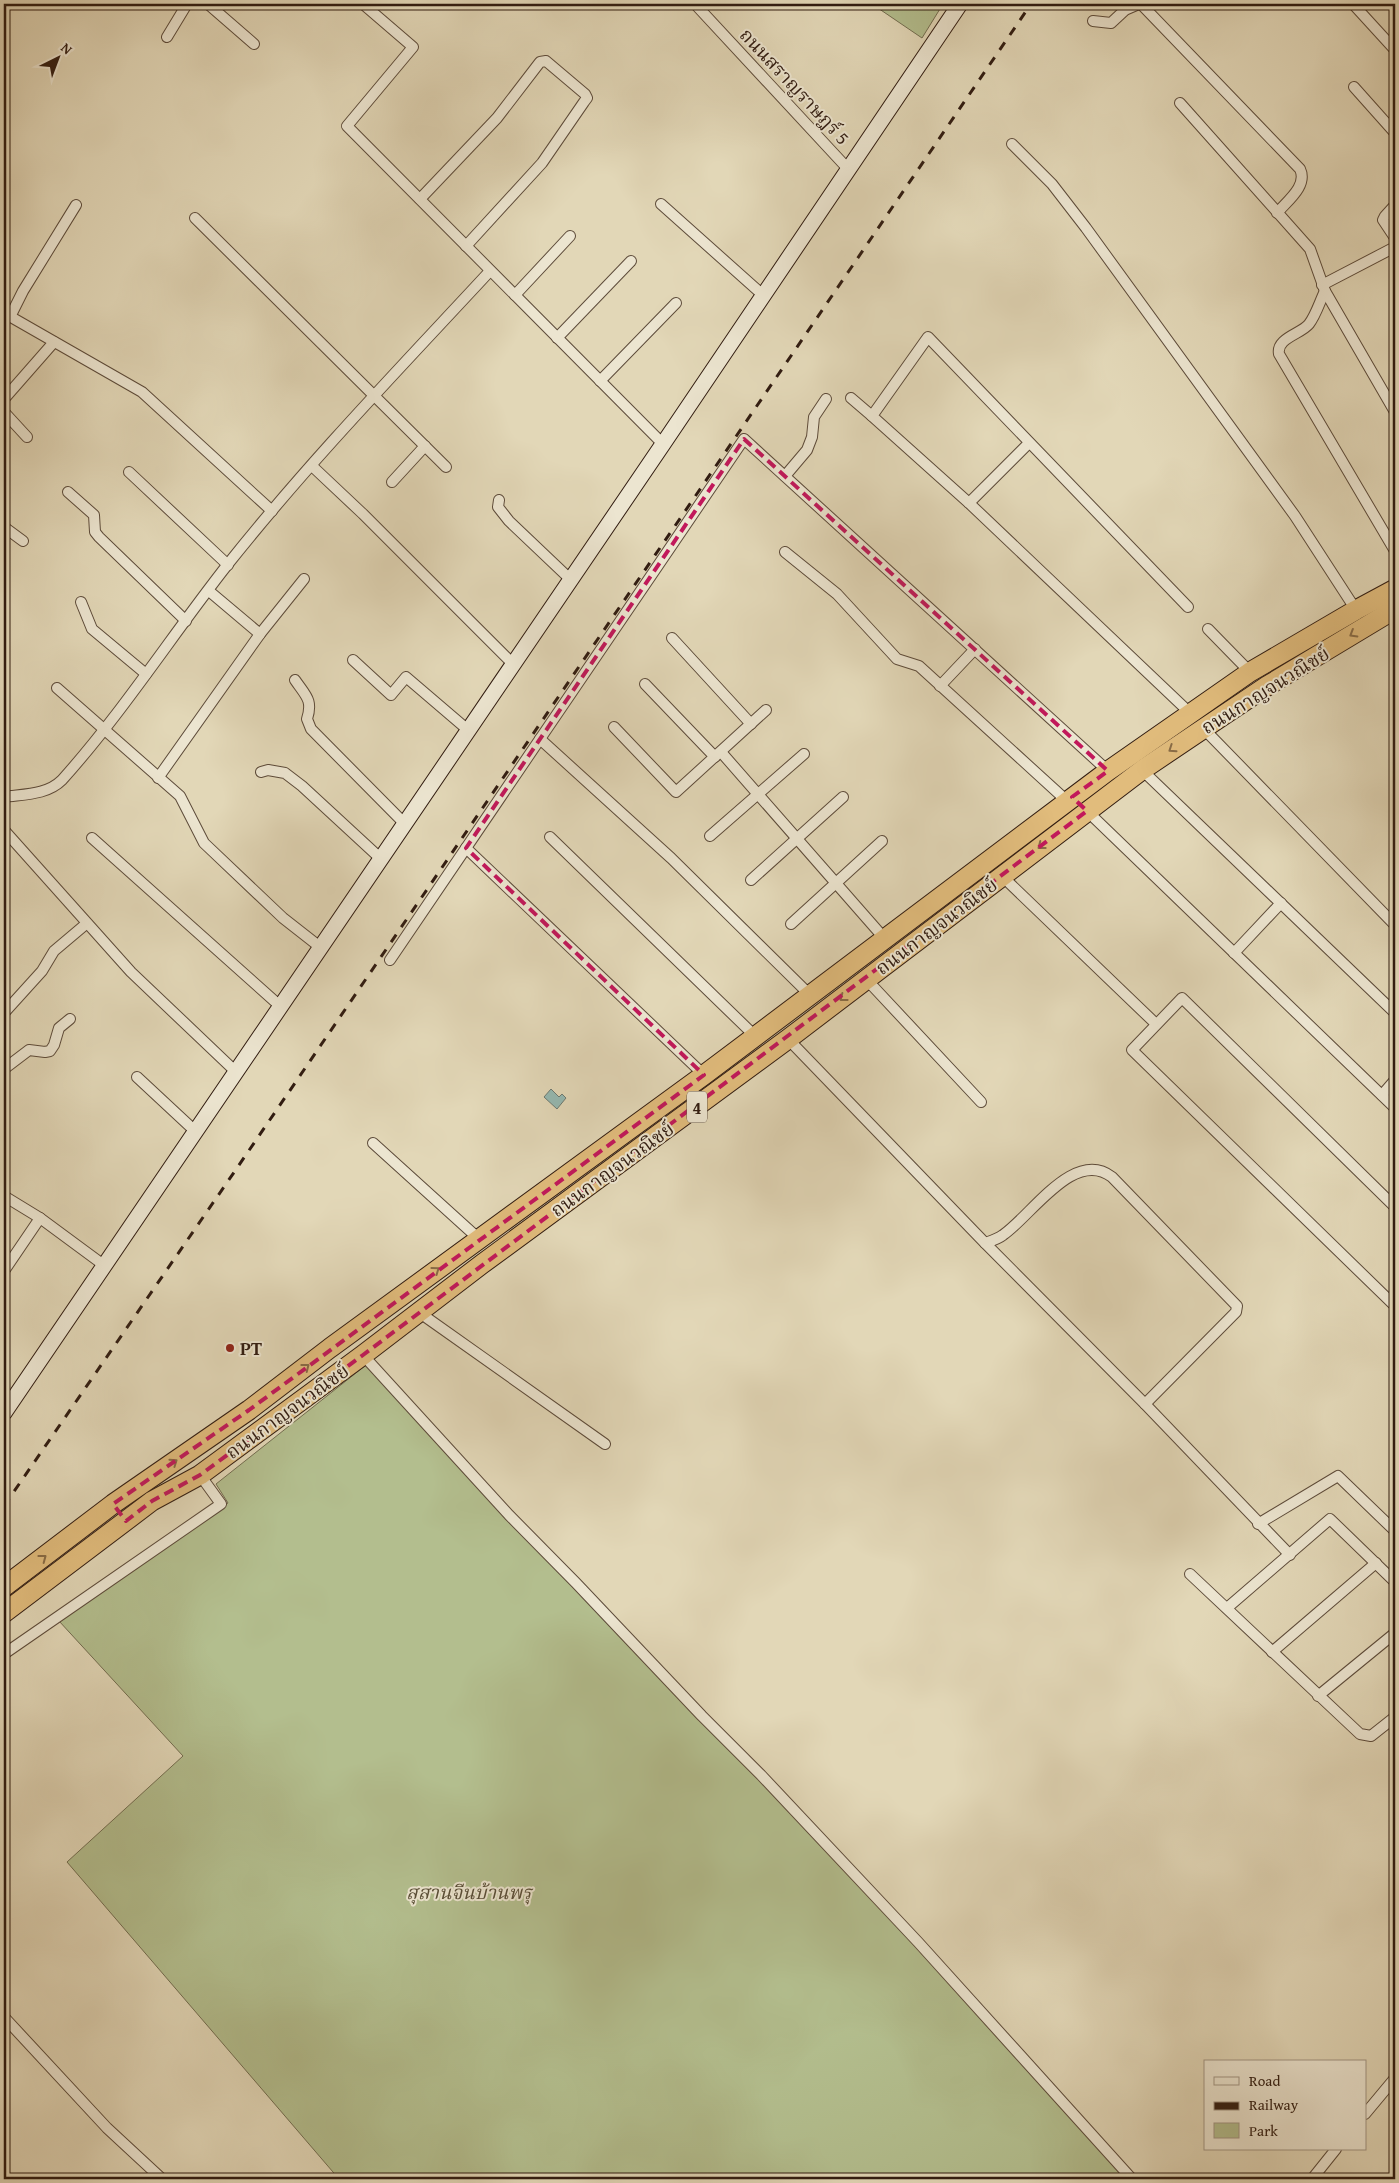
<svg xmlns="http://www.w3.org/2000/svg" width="1399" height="2183" font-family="'Gentium Book Plus','Noto Serif Thai',serif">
	<rect width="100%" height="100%" fill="#e2d7b7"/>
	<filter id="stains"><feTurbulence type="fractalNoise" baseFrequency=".004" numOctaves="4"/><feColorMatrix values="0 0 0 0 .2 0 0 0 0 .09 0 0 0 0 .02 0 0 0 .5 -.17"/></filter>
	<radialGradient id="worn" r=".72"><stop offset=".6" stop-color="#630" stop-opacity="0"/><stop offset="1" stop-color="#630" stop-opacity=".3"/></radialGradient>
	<g fill="#b3be8e" stroke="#726d50">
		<polygon points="872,4 943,4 922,38"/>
		<polygon points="366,1365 573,1584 635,1653 759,1778 1132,2179 339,2179 67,1862 183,1756 59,1621 228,1503 216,1484"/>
	</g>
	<polygon fill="#95b9b2" stroke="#6d7a72" points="551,1089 559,1097 562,1094 566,1098 557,1109 544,1097"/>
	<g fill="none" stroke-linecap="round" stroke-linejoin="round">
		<g stroke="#5d4b3a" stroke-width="12">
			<g id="street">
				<polyline points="208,4 254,44"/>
				<polyline points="363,4 413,47 347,126 663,444"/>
				<polyline points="695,4 849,170"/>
				<path d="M1141 4 1300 169C1308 186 1287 201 1277 213"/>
				<polyline points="1353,4 1395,50"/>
				<polyline points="1093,21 1111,23 1125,10 1139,4"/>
				<polyline points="167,37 187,4"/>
				<polyline points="1354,87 1395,133"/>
				<polyline points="1180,103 1310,249 1325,291 1395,412"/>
				<polyline points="1012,144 1052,184 1086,228 1295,516 1356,610"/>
				<polyline points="420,199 497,118 540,62 546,61 585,94 587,98 584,102 542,163 466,246"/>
				<polyline points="661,204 764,296"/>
				<polyline points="1395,205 1385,216 1383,220 1395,238"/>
				<polyline points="195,218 446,467"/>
				<polyline points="1322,285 1395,247"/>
				<path d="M1325 291C1320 301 1316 315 1309 324 1301 334 1276 338 1279 354L1395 551"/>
				<polyline points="515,295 570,236"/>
				<polyline points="4,313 142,392 272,511"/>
				<polyline points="10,317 23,291 76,205"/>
				<polyline points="557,338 631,261"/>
				<polyline points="600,381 676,303"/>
				<polyline points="851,398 872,416"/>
				<polyline points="4,399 54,342"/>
				<polyline points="4,412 27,437"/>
				<polyline points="312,466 363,514 513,664"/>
				<polyline points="129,472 228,565"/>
				<polyline points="785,476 807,450 812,437 814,417 826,399"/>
				<polyline points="392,482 425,446"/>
				<polyline points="68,492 94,515 95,532 99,537 186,621"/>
				<polyline points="499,500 498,507 509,521 570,579"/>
				<polyline points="969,503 1029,443"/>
				<polyline points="4,507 4,523"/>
				<polyline points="4,527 23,541"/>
				<polyline points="785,552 837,594 897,659 919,666 1067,801"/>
				<polyline points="209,591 260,634"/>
				<polyline points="81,602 92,629 146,674"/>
				<polyline points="1188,607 928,337 872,416 969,503 1190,713"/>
				<polyline points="1208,629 1250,672"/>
				<polyline points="672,638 751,724"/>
				<polyline points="353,660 391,695 406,677 468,730"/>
				<path d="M295 680C306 696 313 700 307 719L311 729 404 823"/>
				<polyline points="645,684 715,757"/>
				<polyline points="940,686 975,649"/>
				<polyline points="57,688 180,796 204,843 283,918 320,947"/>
				<polyline points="614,727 676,792 766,710"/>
				<polyline points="1203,728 1395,925"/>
				<polyline points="540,739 744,439 1108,771"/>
				<polyline points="721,752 884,938"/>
				<polyline points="1142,770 1395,1013"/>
				<polyline points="261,772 268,770 285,773 302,786 380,858"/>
				<polyline points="158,778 260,634 304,579"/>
				<path d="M4 797C24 794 47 795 62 780 123 712 172 635 228 564 310 461 401 367 490 271"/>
				<polyline points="1086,810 1395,1108"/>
				<polyline points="4,830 131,972 235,1071"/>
				<polyline points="710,836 804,754"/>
				<polyline points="550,837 756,1037"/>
				<polyline points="92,838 280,1006"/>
				<polyline points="466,848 704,1075"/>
				<polyline points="1002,876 1156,1024"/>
				<polyline points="751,880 843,797"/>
				<polyline points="791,924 882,841"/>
				<polyline points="1234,953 1281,903"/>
				<polyline points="390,960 540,739 671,858 810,995"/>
				<polyline points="867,980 981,1102"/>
				<polyline points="4,1013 42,971 54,951 86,924"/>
				<polyline points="788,1039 985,1243 1145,1404 1290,1555"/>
				<polyline points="4,1069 29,1050 45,1052 50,1051 54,1045 59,1028 70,1019"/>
				<polyline points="137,1077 195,1131"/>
				<polyline points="1382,1095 1395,1080"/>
				<polyline points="373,1143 479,1239"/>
				<polyline points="4,1196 40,1218 105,1266"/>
				<polyline points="1395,1207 1182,998 1132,1050 1395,1306"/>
				<path d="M985 1243C991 1241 998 1239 1003 1235 1032 1215 1074 1148 1112 1177L1237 1306 1236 1312 1145 1404"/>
				<polyline points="4,1271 40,1218"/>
				<polyline points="420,1313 605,1444"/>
				<polyline points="363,1355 509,1515 576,1583 702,1716 761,1775 918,1942 1132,2179"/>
				<polyline points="1258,1524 1338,1476 1395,1531"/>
				<polyline points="1190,1574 1360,1734 1371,1736 1395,1717"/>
				<polyline points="1227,1608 1330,1519 1395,1582"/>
				<polyline points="1272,1652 1376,1563"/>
				<polyline points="4,1654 221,1504 200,1475"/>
				<polyline points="1318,1696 1395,1633"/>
				<polyline points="4,2017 107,2128 162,2179"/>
				<polyline points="1365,2114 1395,2078"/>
				<polyline points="1312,2179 1336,2149"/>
			</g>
		</g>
		<g stroke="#311c11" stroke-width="17">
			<polyline id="secondary" points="4,1413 663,444 960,4"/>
		</g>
		<g stroke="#311c11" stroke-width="21">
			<g id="highway">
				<polyline points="4,1587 113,1504 249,1410 330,1348 704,1075 1108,771 1250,672 1356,610 1395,589"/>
				<polyline points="4,1613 152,1501 200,1475 363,1355 482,1264 788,1039 1142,770 1267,686 1395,609"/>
			</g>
		</g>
		<use href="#street" stroke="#ece5d0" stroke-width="10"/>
		<use href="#secondary" stroke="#ece5d0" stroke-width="15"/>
		<use href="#highway" stroke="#e1bc7c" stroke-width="19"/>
		<polyline stroke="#311c11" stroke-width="3" stroke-dasharray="9 9" stroke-linecap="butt" points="4,1506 237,1168 1031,4"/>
	</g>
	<defs><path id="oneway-chevron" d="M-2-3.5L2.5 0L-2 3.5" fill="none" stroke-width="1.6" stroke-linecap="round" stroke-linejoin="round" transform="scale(1.25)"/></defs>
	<g stroke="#896c46">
		<use href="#oneway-chevron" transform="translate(1353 634) rotate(149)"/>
		<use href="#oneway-chevron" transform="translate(1172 749) rotate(146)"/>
		<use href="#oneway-chevron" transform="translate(1041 846) rotate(142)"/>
		<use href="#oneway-chevron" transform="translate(843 998) rotate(143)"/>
		<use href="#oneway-chevron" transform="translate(436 1270) rotate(-36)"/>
		<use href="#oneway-chevron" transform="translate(306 1367) rotate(-38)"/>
		<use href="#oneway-chevron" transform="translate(174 1462) rotate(-35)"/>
		<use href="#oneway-chevron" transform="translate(43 1558) rotate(-37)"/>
	</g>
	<path fill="none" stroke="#c2185b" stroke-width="4" stroke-dasharray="10 6" stroke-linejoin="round" d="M744 439 1108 771 1072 797 1087 811 363 1355 200 1475 152 1501 126 1521 113 1504 249 1410 704 1075 466 848Z"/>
	<circle fill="#8f2418" stroke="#ece5d0" stroke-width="2" cx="230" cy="1348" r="5"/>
	<g text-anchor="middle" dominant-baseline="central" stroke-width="4" stroke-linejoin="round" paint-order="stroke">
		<rect fill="#ece5d0" stroke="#69584a" stroke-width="1" x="687" y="1091.5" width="20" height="31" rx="4"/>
		<g font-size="18" font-weight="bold" fill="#311c11">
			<text x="697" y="1107">4</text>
		</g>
		<g font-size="19" fill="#311c11" stroke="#ece5d0">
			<text transform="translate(795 86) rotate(47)">ถนนสราญราษฎร์ 5</text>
			<text transform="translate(1265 690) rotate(-32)">ถนนกาญจนวณิชย์</text>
			<text transform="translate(936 926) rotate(-37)">ถนนกาญจนวณิชย์</text>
			<text transform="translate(612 1169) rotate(-36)">ถนนกาญจนวณิชย์</text>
			<text transform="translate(287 1411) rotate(-36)">ถนนกาญจนวณิชย์</text>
		</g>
		<g font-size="19" font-weight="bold" fill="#311c11" stroke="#ece5d0" text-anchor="start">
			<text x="240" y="1348">PT</text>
		</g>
		<g font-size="19" font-style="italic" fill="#584d36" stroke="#ece5d0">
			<text x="469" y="1892">สุสานจีนบ้านพรุ</text>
		</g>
	</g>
	<rect width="1399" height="2183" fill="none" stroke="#e2d7b7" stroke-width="20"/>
	<rect x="5" y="5" width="1389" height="2173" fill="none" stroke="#311c11" stroke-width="2.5"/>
	<rect x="10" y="10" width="1379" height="2163" fill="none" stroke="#311c11"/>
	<rect x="1204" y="2060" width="162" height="90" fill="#ece5d0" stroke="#a19584"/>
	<rect x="1214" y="2077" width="25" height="8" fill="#ece5d0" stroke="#a19584"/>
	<text x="1249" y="2086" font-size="15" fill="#311c11">Road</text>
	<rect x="1214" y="2102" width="25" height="8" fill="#311c11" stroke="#a19584"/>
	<text x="1249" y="2110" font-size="15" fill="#311c11">Railway</text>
	<rect x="1214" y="2123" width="25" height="15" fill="#b3be8e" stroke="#a19584"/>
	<text x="1249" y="2136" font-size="15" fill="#311c11">Park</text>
	<g transform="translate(58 58) rotate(42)" stroke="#ece5d0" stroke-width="4" paint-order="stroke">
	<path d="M0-4L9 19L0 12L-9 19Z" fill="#311c11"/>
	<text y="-8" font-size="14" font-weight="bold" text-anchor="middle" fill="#311c11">N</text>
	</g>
	<rect width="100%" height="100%" filter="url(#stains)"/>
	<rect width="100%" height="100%" fill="url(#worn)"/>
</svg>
